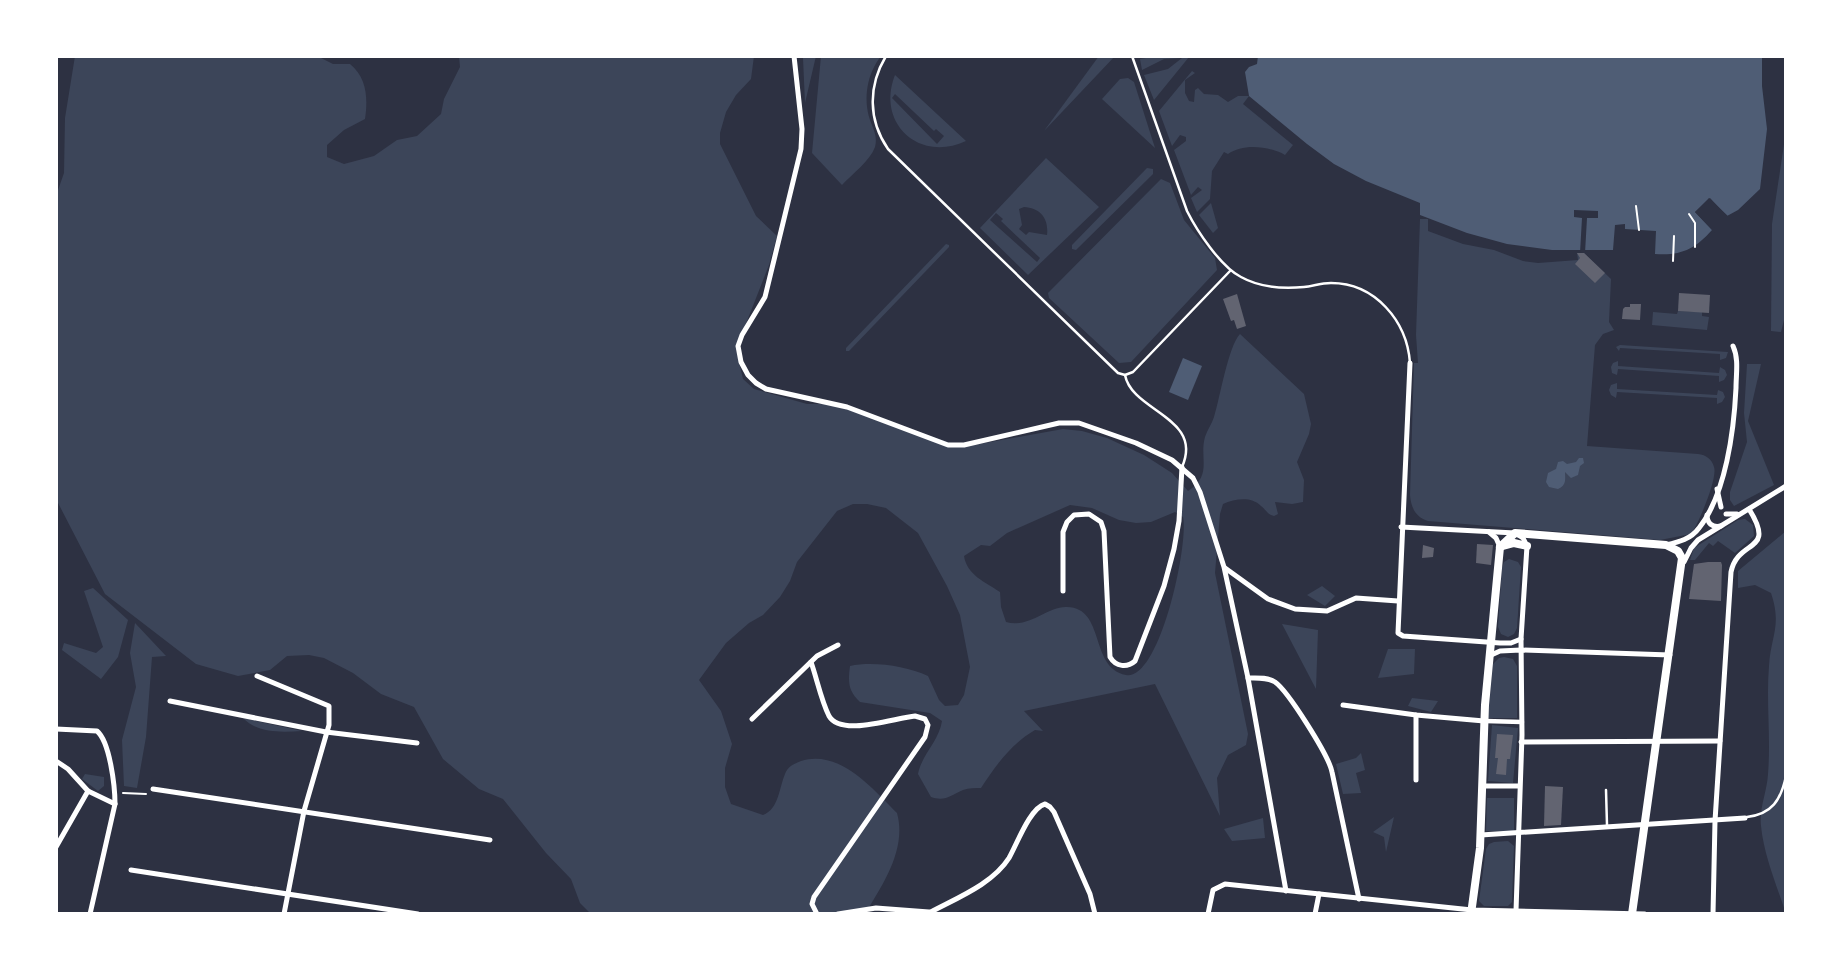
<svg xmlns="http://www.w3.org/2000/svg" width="1842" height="970" font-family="Cabin,sans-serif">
	<rect width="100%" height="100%" fill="#2d3142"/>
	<g fill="#3c4559" fill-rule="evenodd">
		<path d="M75 56H317L333 64H350C367 78 368 98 365 119L344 130 327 145V157L344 164 374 156 397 140 417 136 441 114 444 99 460 67 459 56H754L751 79 736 95 726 112 720 133V144L756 216 777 236 769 265 736 349 743 379 754 389 807 404H833L963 447 1063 429 1082 431 1107 438 1144 455 1172 473 1188 491C1213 475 1199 458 1205 437 1207 430 1212 424 1214 417 1220 398 1228 347 1240 334L1304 394 1311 424 1309 434 1297 462 1304 480 1303 502 1292 504 1275 502 1278 514 1274 516C1267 514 1267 511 1261 506 1251 496 1235 499 1223 504L1220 514 1215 573 1248 734 1246 745 1228 755 1217 778 1220 816 1155 684 1024 711 1043 731 1035 730C1011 744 996 765 981 788 975 788 969 788 963 790 951 795 945 802 931 797L918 774C922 754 939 741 942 721L930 713 860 702C848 691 848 682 850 666 873 661 906 666 928 676L939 700 945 706 958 705 964 695 970 667 960 615 947 586 918 533 886 508 867 504H853L837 511 797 562 790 581 780 597 763 615 749 623 726 643 699 680 721 711 732 744 725 768V787L731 804 763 815C779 809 779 788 785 774 788 766 794 764 801 761 840 749 873 789 897 813 907 849 883 884 865 914H591L580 903 571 879 546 853 503 799 479 789 443 759 414 707 381 694 353 673 324 658 309 655 287 656 270 670 238 676 196 664 105 594 56 499V196L64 173 65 118ZM1070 505 1092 508 1119 520 1136 523 1151 522 1175 512 1183 517C1189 543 1160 681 1126 675 1089 668 1106 608 1067 607 1047 606 1029 629 1006 622L1001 607 1000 592C985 582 967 575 964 556L981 545 990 546 1007 533Z"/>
		<polygon points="803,56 816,56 805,103 803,58"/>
		<path d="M821 56H881C867 74 863 98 870 120 873 128 878 137 875 147 870 161 852 174 842 185L812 153Z"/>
		<polygon points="1099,56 1115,56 1044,131"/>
		<polygon points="1158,56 1189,57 1154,100 1144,75 1168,69 1182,58 1164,59 1142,70 1140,59"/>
		<path d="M1192 71 1195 73 1185 80V93L1189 101 1194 102 1195 90 1198 88 1204 94 1218 95 1228 102 1238 96H1249L1243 104 1293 145 1285 155C1269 146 1243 143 1228 154L1224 152 1212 171 1210 199 1197 212 1191 198 1202 190 1198 187 1191 195 1174 150 1186 141V137L1180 135 1172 146 1159 111Z"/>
		<path d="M895 75 966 141C919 163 876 123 895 75ZM895 94 934 131 936 129 944 136 937 144 892 98Z"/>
		<polygon points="1128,78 1134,82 1155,148 1102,99 1120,79"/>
		<polygon points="1786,131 1786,312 1781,332 1771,331 1772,224"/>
		<path d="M1046 158 1099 207 1028 275 980 228ZM1024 207C1040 208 1049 218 1047 235L1029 232 1026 235 1019 229 1022 225 1019 209ZM996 213 1003 219 1001 221 1040 258 1037 262 990 220Z"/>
		<polygon points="1147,168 1153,169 1153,174 1076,250 1072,249 1072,245"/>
		<polygon points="1161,179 1170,183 1184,220 1215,258 1217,270 1131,362 1119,363 1049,298 1048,293"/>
		<polygon points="1211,203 1218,228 1213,233 1199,215"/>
		<path d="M1420 219H1428V231L1463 244 1494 250 1523 261 1538 263 1578 260 1577 253H1584L1611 279 1609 322 1614 330 1603 334 1595 345 1587 446 1698 454C1706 455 1712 459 1714 467 1718 478 1698 525 1691 534L1660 540 1428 521C1415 517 1411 507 1410 495L1414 363H1418L1416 335Z"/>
		<polygon points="946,244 949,245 949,247 849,351 846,351 846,348"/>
		<polygon points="1678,311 1702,312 1702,316 1709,317 1707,330 1652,325 1653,312 1677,314"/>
		<polygon points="1620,345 1728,352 1726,358 1720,360 1720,354 1620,348 1619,351 1616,347"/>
		<polygon points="1618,361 1618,366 1719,373 1720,367 1725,370 1727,375 1724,380 1719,382 1719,376 1618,369 1617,375 1612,373 1611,367 1613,363"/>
		<polygon points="1747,364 1761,364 1748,421 1774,485 1734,506 1730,500 1730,492 1747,442 1744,413"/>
		<polygon points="1617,383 1617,389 1717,395 1718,390 1723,392 1725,397 1722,402 1717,404 1717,398 1617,392 1616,398 1611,395 1609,390 1611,385"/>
		<polygon points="1745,519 1753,525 1754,536 1735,553 1718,541 1713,546 1709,543 1695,560 1690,560 1694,548 1738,520"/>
		<path d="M1786 531V914C1777 886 1764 856 1761 826 1759 808 1767 792 1768 774 1771 738 1766 702 1769 666 1771 635 1782 626 1771 593L1755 585 1738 588V571Z"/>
		<polygon points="1509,559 1518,562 1521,567 1517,628 1514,634 1508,637 1501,634 1498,627 1502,568 1504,562"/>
		<polygon points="1322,586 1335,596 1325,606 1307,595"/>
		<polygon points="93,588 128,620 118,657 101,679 62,650 64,643 96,653 103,647 84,591"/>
		<polygon points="135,623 166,656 152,657 146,737 137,788 124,786 122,740 136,687 130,653"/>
		<polygon points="1282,624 1318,630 1316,689"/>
		<polygon points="1388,649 1415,649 1414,674 1378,678"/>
		<polygon points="1504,657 1513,659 1517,666 1517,718 1488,718 1493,664 1499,658"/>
		<polygon points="1412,698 1438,701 1431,712 1408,706"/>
		<path d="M243 718 302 731C282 732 258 734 243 718Z"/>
		<polygon points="1492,725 1518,728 1513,783 1488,781"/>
		<polygon points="1361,753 1365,770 1356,773 1361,793 1343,794 1336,764 1356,758"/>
		<polygon points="85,774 104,777 104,786 98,791 82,779"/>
		<polygon points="1487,798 1514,798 1514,831 1486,831"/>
		<polygon points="1394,817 1386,852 1384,837 1373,832"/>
		<polygon points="1263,818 1265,838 1232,841 1224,829"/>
		<polygon points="1494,842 1508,841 1514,846 1512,902 1508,906 1484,906 1479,901 1486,849 1489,844"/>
	</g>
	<g fill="#4f5d75">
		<path d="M1258 56H1762V86L1767 129 1760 189 1738 210 1727 216 1710 198 1695 212 1712 230C1695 249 1681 256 1655 254L1656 231 1625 229V224L1615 225 1613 250H1552L1507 244 1467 233 1420 215V203L1366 181 1334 164 1307 144 1249 96 1245 72 1249 67 1257 64Z"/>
		<polygon points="1183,358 1202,366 1188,400 1169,392"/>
		<path d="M1579 458H1583L1584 463 1580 466 1578 475 1571 478 1565 472C1565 479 1567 485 1558 489L1549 487 1546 482 1548 473 1556 469 1558 462 1563 461 1567 464 1576 462Z"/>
	</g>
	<g fill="#2d3142">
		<polygon points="1709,198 1730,218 1725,218 1709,203 1700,212 1715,228 1715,233 1695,212"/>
		<polygon points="1574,210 1598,211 1598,218 1587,218 1585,253 1580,253 1582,218 1574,217"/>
	</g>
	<g fill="#626471">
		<polygon points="1577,253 1584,253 1605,273 1595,283 1575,264 1580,258"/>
		<polygon points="1679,293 1710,295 1709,313 1678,311"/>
		<polygon points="1237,294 1246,326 1237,329 1234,320 1231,321 1223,299"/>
		<polygon points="1630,304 1641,304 1640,320 1622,319 1623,309 1625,307 1630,307"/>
		<polygon points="1477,544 1493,545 1491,565 1476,563"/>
		<polygon points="1423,545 1434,548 1433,557 1422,558"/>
		<polygon points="1708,562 1721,562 1722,565 1721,601 1689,599 1694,564"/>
		<polygon points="1497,734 1513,735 1510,759 1507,759 1506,775 1496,774 1498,758 1495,758"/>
		<polygon points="1545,786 1563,787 1561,825 1544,826"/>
	</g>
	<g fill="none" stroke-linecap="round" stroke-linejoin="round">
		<g stroke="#fff" stroke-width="2">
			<polyline points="1636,206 1639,230"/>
			<polyline points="1689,214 1695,223 1695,247"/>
			<polyline points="1673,261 1674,236"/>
			<polyline points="123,793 146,794"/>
		</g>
		<g stroke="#fff" stroke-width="2.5">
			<path d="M886 56C868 86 868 120 888 149L1118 373 1125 375 1133 372 1230 271"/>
			<path d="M1132 56 1187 211C1197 231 1221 267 1241 277 1259 287 1283 289 1304 287 1313 286 1321 283 1331 283 1375 283 1407 321 1410 363"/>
			<path d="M1125 375C1132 412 1204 417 1182 467"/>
			<polyline points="1606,790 1607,825"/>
			<path d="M1747 817C1772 814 1781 800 1786 776"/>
		</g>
		<polyline stroke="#fff" stroke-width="4.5" points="1485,721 1522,722"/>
		<g stroke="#fff" stroke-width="5">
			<polyline points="794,56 802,129 801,149 765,297 742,335 738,346 741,362 748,375 756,383 766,389 847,407 948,445 964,445 1059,423 1079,423 1136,443 1172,460 1193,478 1200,492 1224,567 1248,678 1286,891"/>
			<polyline points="1410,363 1398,633 1403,636 1500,643 1511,643 1521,639"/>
			<polyline points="1717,489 1721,507"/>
			<polyline points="1726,514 1737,514"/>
			<path d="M1707 515C1707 523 1712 528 1721 526"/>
			<polyline points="1401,527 1515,533 1523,538 1527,546 1521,639 1522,735 1516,911"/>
			<polyline points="1489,532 1496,538 1500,547"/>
			<path d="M1666 545C1679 542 1691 539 1699 528 1726 494 1734 430 1736 388 1736 374 1739 359 1733 346"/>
			<polyline points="1684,562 1691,548 1698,540 1786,486"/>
			<polyline points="1225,568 1268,599 1295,609 1327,611 1356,598 1398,601"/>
			<path d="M1063 591V532L1067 522 1074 515 1089 514 1101 522 1104 531 1110 657C1116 667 1127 668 1135 661L1164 586 1174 549 1179 521 1182 467"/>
			<polyline points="1489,656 1500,651 1521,650 1670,655"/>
			<path d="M811 662C817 679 821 700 829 716 841 737 894 718 915 716L925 719 928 725 925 737 814 897 812 904 817 914"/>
			<polyline points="257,676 329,706 329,725 304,811 284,914"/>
			<path d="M1248 678C1257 678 1267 677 1275 682 1288 691 1329 756 1332 772L1359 899"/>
			<polyline points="170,701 326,732 417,743"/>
			<polyline points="1343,705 1416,715 1484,721"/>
			<polyline points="1416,715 1416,780"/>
			<polyline points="752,719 817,656 838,645"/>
			<path d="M56 729 97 731C110 742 115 787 115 804L90 914"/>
			<polyline points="1521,742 1720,741"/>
			<polyline points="56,761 68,769 88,791 115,804"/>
			<polyline points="1482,786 1519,786"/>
			<polyline points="153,789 490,840"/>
			<polyline points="1481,835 1745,818"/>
			<polyline points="56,847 88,791"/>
			<polyline points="131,870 418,914"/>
			<polyline points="838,914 876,908 929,912"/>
			<path d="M927 914C954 899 992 885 1009 858 1017 844 1030 808 1045 804L1050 807 1054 812 1090 894 1095 914"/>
			<polyline points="1208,914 1213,890 1225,884 1472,910 1645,914"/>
			<polyline points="1315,914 1319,894"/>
			<path d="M1713 914 1715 821 1731 572C1738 538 1777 554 1749 509"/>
		</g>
		<g stroke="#fff" stroke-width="8">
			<polyline points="1503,546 1514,543 1527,546"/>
			<polyline points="1500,547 1515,533 1666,545 1678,551 1682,558 1632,914"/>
			<polyline points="1471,914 1480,848 1485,705 1500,547"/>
		</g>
	</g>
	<rect width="1842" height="970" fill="none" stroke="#ffffff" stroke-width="116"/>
</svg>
